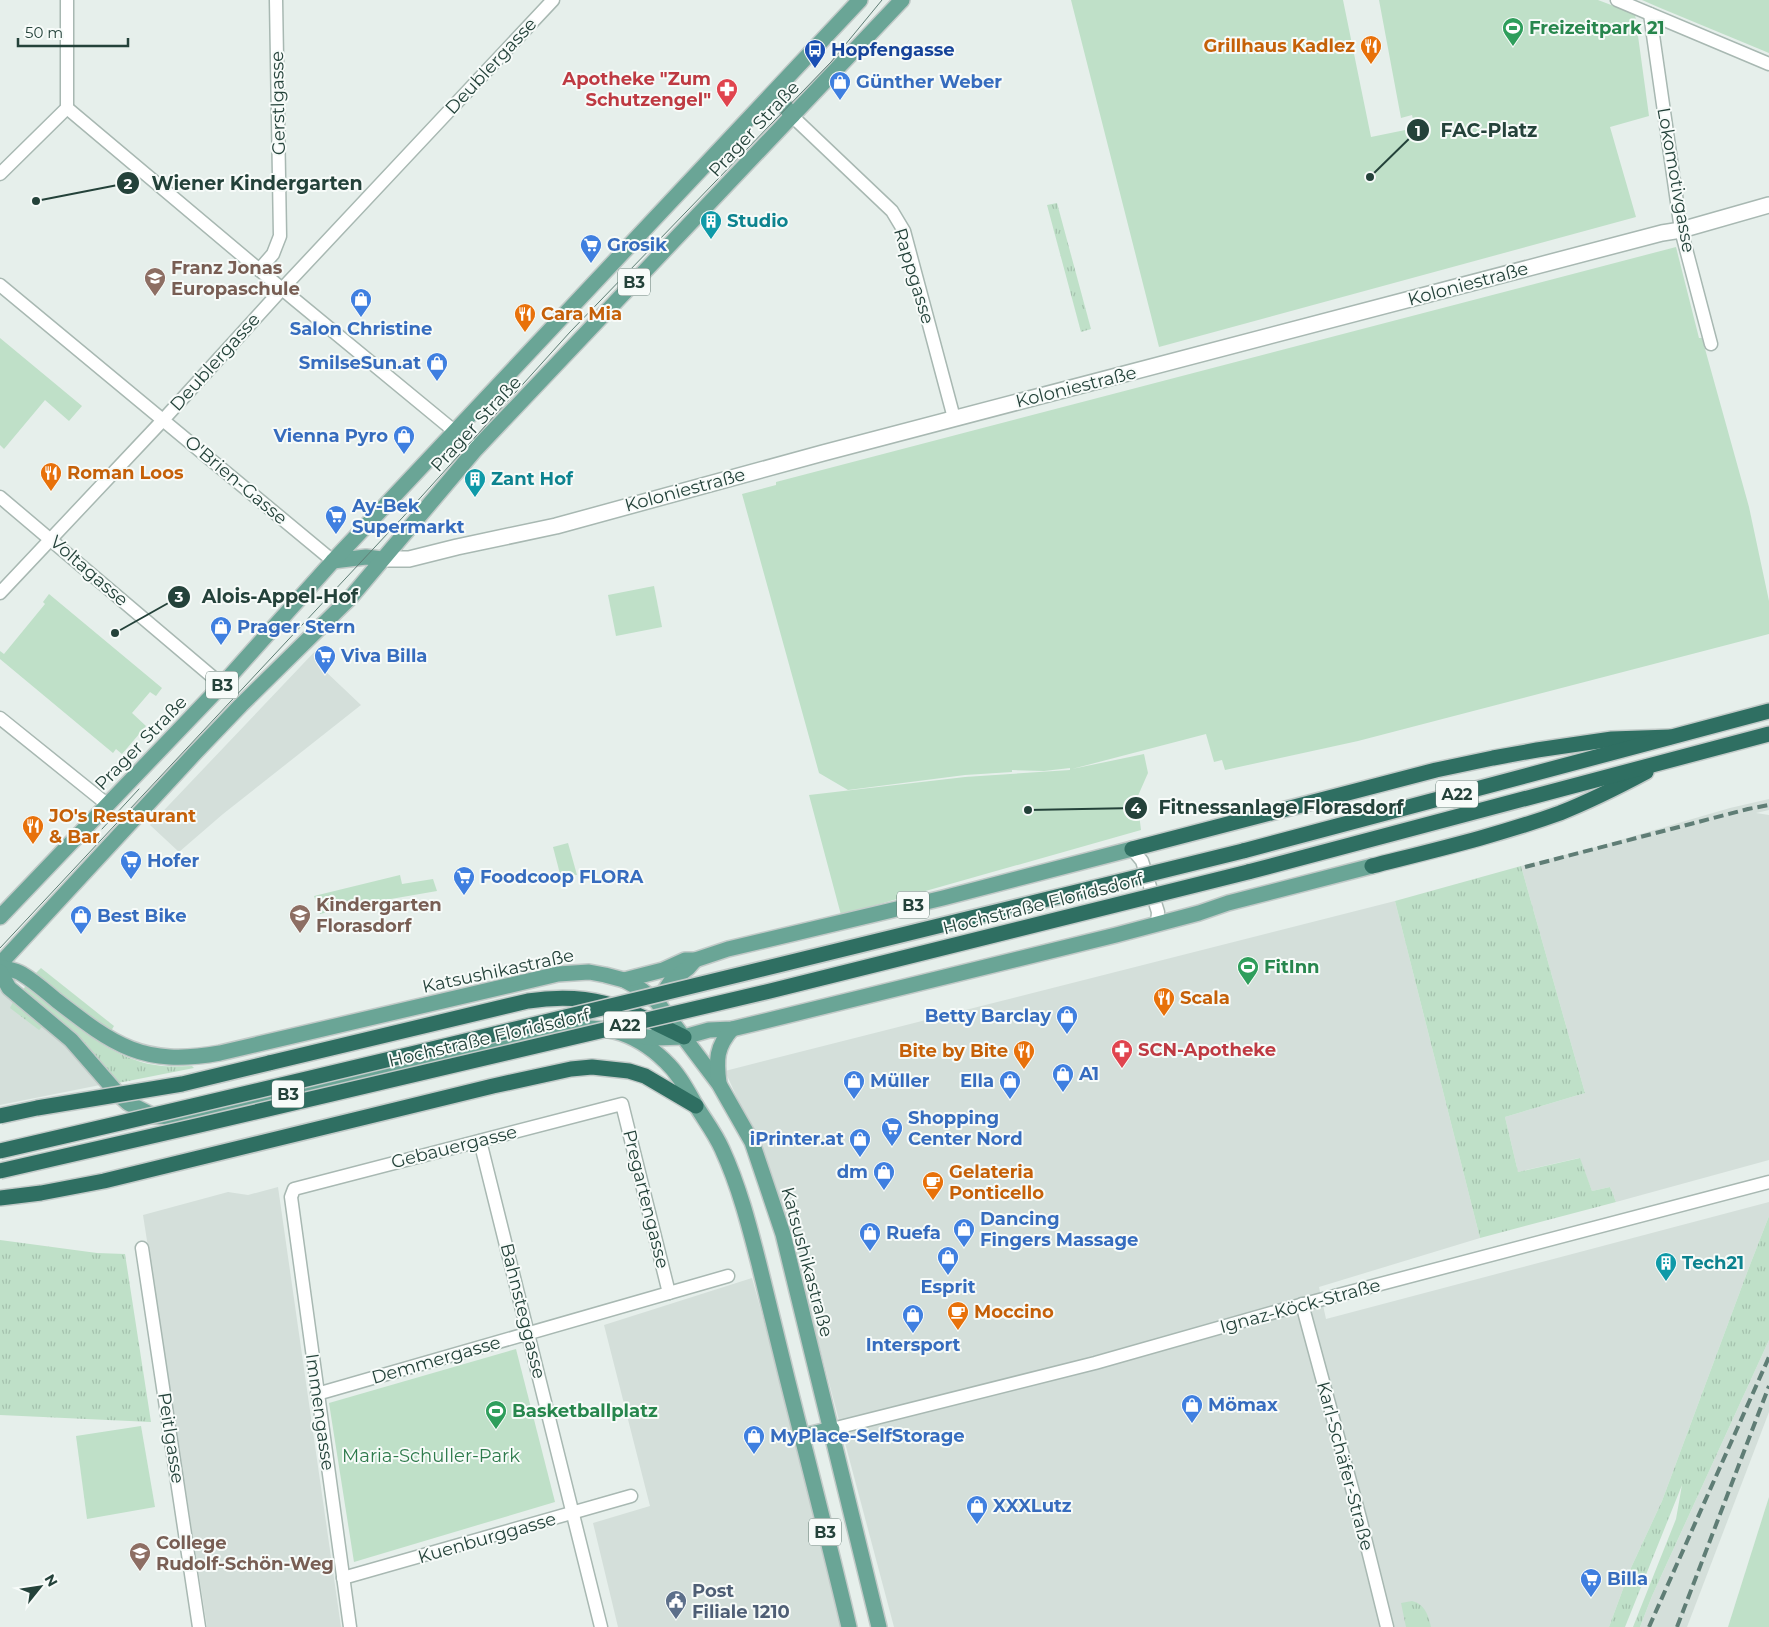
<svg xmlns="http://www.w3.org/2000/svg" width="1769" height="1627" font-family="Montserrat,sans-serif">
	<defs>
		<pattern id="grass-tufts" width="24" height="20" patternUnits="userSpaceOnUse" patternTransform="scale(1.25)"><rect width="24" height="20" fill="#bfe0c8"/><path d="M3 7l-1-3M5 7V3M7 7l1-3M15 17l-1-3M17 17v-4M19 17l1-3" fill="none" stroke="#a4c1ad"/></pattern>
	</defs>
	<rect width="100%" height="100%" fill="#e6efeb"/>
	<g fill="#d4dfda">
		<polygon points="320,646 332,658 323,669 361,705 223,814 179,852 150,825"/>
		<polygon points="1769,799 1769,810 1756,813 1769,815 1769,1160 1616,1202 1610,1187 1592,1191 1579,1158 1518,1172 1505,1117 1585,1093 1521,866 1596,847 1730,808"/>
		<polygon points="1395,901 1480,1238 1319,1287 1326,1319 1769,1202 1769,1216 1748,1270 1662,1501 1630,1570 1609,1627 894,1627 790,1236 765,1160 725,1071"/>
		<polygon points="0,981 79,1037 115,1082 0,1105"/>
		<polygon points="278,1187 341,1627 207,1627 143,1215 228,1192 248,1195"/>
		<polygon points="752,1278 802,1458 841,1627 618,1627 593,1523 650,1506 604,1325"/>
		<polygon points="1769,1340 1769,1412 1687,1627 1640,1627 1652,1596"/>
	</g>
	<g fill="url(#grass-tufts)">
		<polygon points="1057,203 1091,329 1081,332 1047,205"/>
		<polygon points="1521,866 1585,1093 1505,1117 1518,1172 1580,1158 1592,1191 1610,1187 1616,1202 1480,1238 1395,901"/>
		<polygon points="41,968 114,1026 111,1031 68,1000 35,974"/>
		<path d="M26 985C61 1013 95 1047 138 1061 156 1067 174 1067 192 1066L194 1068 118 1083 75 1032 23 990Z"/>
		<polygon points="13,1002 41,1024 42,1027 39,1030 10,1008"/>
		<polygon points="1769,1216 1769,1340 1652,1596 1640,1627 1633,1627 1676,1519 1682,1485 1625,1627 1609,1627 1630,1570 1662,1501 1748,1270"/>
		<polygon points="0,1240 97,1253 125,1254 151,1422 0,1415"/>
		<path d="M1412 1601C1425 1604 1428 1615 1431 1627H1406L1401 1603Z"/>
	</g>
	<g fill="#bfe0c8">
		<polygon points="1071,0 1343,0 1371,137 1415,128 1412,115 1401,118 1379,0 1598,0 1635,14 1649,116 1610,127 1636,217 1159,347"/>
		<polygon points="1642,0 1769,0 1769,53 1658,7"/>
		<polygon points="1676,247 1699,338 1702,338 1749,507 1769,601 1769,634 1358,741 1225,770 1222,760 1214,762 1206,734 1072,769 1144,754 1148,773 1137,798 1141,830 841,915 809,795 965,777 1070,770 1070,768 1044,771 1012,770 1012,772 965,775 848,790 819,773 742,494 776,485 776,482"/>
		<polygon points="0,338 82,406 69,421 45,400 4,449 0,445"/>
		<polygon points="654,586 662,627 616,636 608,595"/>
		<polygon points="49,594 162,688 156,696 150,692 132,713 146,726 122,754 116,749 113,753 0,659 0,651 4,654 45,604 43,602"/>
		<polygon points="568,843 577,875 560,874 553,847"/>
		<polygon points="400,875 402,884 433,879 437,891 362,904 320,914 314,896"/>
		<polygon points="516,1349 555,1502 354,1562 329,1403"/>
		<polygon points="141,1426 155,1507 87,1519 76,1436"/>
		<polygon points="1769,1497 1769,1627 1728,1627"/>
	</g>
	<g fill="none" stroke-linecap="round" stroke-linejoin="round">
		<g stroke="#a8b8b2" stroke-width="15">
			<g id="minor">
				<polyline points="1617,0 1769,64"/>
				<polyline points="1650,14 1681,230 1711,344"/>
				<polyline points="67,108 294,299 476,449"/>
				<polyline points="67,108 67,0"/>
				<polyline points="792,116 892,211 904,231 954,418"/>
				<polyline points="0,174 67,108"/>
				<polyline points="259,270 273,254 280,236 276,0"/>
				<polyline points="0,285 333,561"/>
				<polyline points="0,497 222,685"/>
				<polyline points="0,593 163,420 282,289 553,0"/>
				<polyline points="0,718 108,805"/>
				<polyline points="1132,849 1142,861 1158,912 1157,925"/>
				<polyline points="480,1141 601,1627"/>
				<polyline points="142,1248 199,1627"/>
				<polyline points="1302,1304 1360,1518 1387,1627"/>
				<polyline points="317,1394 728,1276"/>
				<polyline points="832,1429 1095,1363 1289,1308 1769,1182"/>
				<polyline points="343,1578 631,1496"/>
				<polyline points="350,1627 291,1197 294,1189 622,1104 669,1293"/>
			</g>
		</g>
		<g stroke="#a8b8b2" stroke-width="18">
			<polyline id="tertiary" points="382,559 409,559 457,547 556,526 823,453 1662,233 1681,230 1769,205"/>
		</g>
		<g stroke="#c2cac8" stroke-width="18">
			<g id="primary">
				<polyline points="775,92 792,116"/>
				<polyline points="333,561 366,557 382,559"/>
				<polyline points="0,917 222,685 333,561 860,0"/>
				<polyline points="0,964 195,753 241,705 351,597 476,449 902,0"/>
				<path d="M0 967C7 969 16 970 22 974 34 981 45 991 56 1000 114 1045 142 1067 220 1053L558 974 589 972 605 975 624 980 642 990 657 1002 719 1084 752 1142 783 1234 879 1627"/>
				<path d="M0 972 9 988 71 1040 118 1094 128 1103 154 1116 178 1117 205 1114 557 1030C600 1024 632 1029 665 1061 678 1073 686 1088 695 1104 704 1119 715 1133 722 1149 739 1186 749 1225 759 1264 768 1301 777 1337 786 1374 807 1458 829 1542 849 1627"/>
				<polyline points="624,980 663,970 685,960 695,960 728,949 943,898 1132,849"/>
				<polyline points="658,1001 671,981 688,968 695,960"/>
				<polyline points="633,1035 655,1038 684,1037 709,1030 732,1029 1116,935 1199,913 1228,903 1372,866"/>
				<path d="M719 1083C716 1060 716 1047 732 1029"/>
				<polyline points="803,1436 832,1429"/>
			</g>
		</g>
		<g stroke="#c2cac8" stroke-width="18">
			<g id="motorway">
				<polyline points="1132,849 1436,770 1493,758 1537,750 1612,739 1670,737"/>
				<polyline points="1243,851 1769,711"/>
				<path d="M1372 866C1435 850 1499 835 1560 813 1590 801 1618 787 1646 772"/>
				<polyline points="1248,872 1769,734"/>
				<path d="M269 1063 528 1001C596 991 626 1009 684 1037"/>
				<polyline points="0,1198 41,1193 104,1181 493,1086 571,1069 592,1067 629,1071 645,1076 696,1106"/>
			</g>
		</g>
		<use href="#minor" stroke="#fff" stroke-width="12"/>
		<use href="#tertiary" stroke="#fff" stroke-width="15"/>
		<use href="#primary" stroke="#6aa596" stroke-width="15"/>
		<use href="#motorway" stroke="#2f6f62" stroke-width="15"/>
		<g stroke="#5f7d75" stroke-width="1">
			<polyline points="102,829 139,789"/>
			<polyline points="0,948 403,517 570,332 831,62 882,0"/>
		</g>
		<g stroke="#5f7d75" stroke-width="4" stroke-dasharray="10 5" stroke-linecap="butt">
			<polyline points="1525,867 1748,809 1769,805"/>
			<polyline points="1649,1627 1769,1357"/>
			<polyline points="1677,1627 1769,1386"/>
		</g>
		<g stroke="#c2cac8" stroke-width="18" stroke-linecap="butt">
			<g id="motorway-bridge">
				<polyline points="0,1116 37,1108 182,1084 269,1063"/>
				<path d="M0 1151C415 1055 829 953 1243 851"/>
				<polyline points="0,1171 200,1125 770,991 1248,872"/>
			</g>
		</g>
		<use href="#motorway-bridge" stroke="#2f6f62" stroke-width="15"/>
	</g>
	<defs>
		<g id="stadium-pin" transform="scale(1.125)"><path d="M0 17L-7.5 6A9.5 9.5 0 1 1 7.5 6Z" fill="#2e9e5b" stroke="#f7fbf9"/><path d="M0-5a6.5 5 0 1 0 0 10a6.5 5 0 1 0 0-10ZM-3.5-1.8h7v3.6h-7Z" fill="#fff"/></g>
		<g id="restaurant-pin" transform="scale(1.125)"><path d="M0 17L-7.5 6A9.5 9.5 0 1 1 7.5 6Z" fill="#e8710a" stroke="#f7fbf9"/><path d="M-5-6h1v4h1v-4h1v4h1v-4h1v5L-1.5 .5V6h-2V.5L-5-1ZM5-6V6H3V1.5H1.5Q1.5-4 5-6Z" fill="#fff"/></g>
		<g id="bus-pin" transform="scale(1.125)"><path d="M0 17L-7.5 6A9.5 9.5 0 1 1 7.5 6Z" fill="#1a4fb4" stroke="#f7fbf9"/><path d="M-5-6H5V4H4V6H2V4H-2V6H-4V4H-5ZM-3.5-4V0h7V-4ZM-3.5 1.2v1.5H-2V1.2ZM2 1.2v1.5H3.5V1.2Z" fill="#fff"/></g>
		<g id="shop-pin" transform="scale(1.125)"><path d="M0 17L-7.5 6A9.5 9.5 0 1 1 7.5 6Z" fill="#3f7fe0" stroke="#f7fbf9"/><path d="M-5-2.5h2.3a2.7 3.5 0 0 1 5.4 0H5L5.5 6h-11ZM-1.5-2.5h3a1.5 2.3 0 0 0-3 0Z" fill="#fff"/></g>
		<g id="pharmacy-pin" transform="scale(1.125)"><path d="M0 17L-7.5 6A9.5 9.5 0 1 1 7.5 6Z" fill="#e0444e" stroke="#f7fbf9"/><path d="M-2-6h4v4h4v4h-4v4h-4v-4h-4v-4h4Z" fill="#fff"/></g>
		<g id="building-pin" transform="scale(1.125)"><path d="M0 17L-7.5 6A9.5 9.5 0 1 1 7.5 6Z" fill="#0f9aa8" stroke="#f7fbf9"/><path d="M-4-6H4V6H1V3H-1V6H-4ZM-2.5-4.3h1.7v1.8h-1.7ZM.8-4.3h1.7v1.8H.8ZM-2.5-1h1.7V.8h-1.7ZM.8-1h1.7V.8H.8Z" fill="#fff"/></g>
		<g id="supermarket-pin" transform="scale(1.125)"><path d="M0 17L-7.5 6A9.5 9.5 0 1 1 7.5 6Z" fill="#3f7fe0" stroke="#f7fbf9"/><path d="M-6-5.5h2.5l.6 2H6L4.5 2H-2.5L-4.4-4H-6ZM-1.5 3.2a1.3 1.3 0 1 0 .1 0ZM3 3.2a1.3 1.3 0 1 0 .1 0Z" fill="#fff"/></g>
		<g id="school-pin" transform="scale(1.125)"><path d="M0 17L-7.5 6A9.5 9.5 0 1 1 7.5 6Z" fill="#8d6e63" stroke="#f7fbf9"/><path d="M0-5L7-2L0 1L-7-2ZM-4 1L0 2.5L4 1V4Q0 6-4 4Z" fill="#fff"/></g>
		<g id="cafe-pin" transform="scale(1.125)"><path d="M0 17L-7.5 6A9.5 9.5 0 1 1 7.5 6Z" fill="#e8710a" stroke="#f7fbf9"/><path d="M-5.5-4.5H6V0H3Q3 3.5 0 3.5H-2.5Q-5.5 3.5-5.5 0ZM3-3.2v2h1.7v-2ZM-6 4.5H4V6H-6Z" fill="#fff"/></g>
		<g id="civic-pin" transform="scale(1.125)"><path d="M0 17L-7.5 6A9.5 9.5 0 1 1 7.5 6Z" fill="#5c6f8a" stroke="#f7fbf9"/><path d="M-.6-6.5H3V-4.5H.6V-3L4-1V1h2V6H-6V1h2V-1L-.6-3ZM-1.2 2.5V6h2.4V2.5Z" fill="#fff"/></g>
	</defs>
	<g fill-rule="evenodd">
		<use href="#stadium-pin" x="1513" y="28"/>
		<use href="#restaurant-pin" x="1371" y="46"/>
		<use href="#bus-pin" x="815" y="50"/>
		<use href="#shop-pin" x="840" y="82"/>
		<use href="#pharmacy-pin" x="727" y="89"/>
		<use href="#building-pin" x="711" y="221"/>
		<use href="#supermarket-pin" x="591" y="245"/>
		<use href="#school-pin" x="155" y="278"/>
		<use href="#shop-pin" x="361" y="299"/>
		<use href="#restaurant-pin" x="525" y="314"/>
		<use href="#shop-pin" x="437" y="363"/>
		<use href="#shop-pin" x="404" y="436"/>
		<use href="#restaurant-pin" x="51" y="473"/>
		<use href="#building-pin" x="475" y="479"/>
		<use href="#supermarket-pin" x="336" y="516"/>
		<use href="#shop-pin" x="221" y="627"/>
		<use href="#supermarket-pin" x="325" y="656"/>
		<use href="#restaurant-pin" x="33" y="826"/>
		<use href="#supermarket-pin" x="131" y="861"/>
		<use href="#supermarket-pin" x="464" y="877"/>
		<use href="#school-pin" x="300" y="915"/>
		<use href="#shop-pin" x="81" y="916"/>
		<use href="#stadium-pin" x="1248" y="967"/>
		<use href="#restaurant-pin" x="1164" y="998"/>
		<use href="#shop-pin" x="1067" y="1016"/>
		<use href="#pharmacy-pin" x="1122" y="1050"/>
		<use href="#restaurant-pin" x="1024" y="1051"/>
		<use href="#shop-pin" x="1063" y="1074"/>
		<use href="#shop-pin" x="854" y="1081"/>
		<use href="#shop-pin" x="1010" y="1081"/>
		<use href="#supermarket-pin" x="892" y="1128"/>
		<use href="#shop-pin" x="860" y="1139"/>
		<use href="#shop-pin" x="884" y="1172"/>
		<use href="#cafe-pin" x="933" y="1182"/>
		<use href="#shop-pin" x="964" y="1229"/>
		<use href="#shop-pin" x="870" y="1233"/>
		<use href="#shop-pin" x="948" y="1257"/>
		<use href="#building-pin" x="1666" y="1263"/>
		<use href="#cafe-pin" x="958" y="1312"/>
		<use href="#shop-pin" x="913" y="1315"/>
		<use href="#shop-pin" x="1192" y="1405"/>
		<use href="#stadium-pin" x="496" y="1411"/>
		<use href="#shop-pin" x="754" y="1436"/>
		<use href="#shop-pin" x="977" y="1506"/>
		<use href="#school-pin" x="140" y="1553"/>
		<use href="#supermarket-pin" x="1591" y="1579"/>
		<use href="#civic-pin" x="676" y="1601"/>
	</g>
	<g text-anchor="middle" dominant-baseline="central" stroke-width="4" stroke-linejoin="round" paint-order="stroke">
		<g fill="#f7fbf9" stroke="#637a73" stroke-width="1">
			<rect x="618" y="268.5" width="32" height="27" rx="4"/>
			<rect x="206" y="671.5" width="32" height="27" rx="4"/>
			<rect x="1436" y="780.5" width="42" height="27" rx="4"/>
			<rect x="897" y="891.5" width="32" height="27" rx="4"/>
			<rect x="604" y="1011.5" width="42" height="27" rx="4"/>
			<rect x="272" y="1080.5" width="32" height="27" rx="4"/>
			<rect x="809" y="1518.5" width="32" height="27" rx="4"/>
		</g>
		<g font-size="16" font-weight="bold" fill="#24423a">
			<text x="634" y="282">B3</text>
			<text x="222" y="685">B3</text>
			<text x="1457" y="794">A22</text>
			<text x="913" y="905">B3</text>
			<text x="625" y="1025">A22</text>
			<text x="288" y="1094">B3</text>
			<text x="825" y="1532">B3</text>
		</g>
		<g font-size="18" font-weight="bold" fill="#27864d" stroke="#f7fbf9" text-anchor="start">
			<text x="1529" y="28">Freizeitpark 21</text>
			<text x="1264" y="967">FitInn</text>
			<text x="512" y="1411">Basketballplatz</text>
		</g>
		<g font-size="18" font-weight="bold" fill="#c56008" stroke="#f7fbf9" text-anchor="start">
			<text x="1355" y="46" text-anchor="end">Grillhaus Kadlez</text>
			<text x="541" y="314">Cara Mia</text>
			<text x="67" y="473">Roman Loos</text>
			<text x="49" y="816">JO's Restaurant<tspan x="49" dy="21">&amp; Bar</tspan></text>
			<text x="1180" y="998">Scala</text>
			<text x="1008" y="1051" text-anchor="end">Bite by Bite</text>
			<text x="949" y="1172">Gelateria<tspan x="949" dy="21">Ponticello</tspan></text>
			<text x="974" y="1312">Moccino</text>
		</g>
		<g font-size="18" font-weight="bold" fill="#164399" stroke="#f7fbf9" text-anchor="start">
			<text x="831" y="50">Hopfengasse</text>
		</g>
		<g font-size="18" fill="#24423a" stroke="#f7fbf9">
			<text transform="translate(491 66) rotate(-47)">Deublergasse</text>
			<text transform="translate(278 103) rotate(-91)">Gerstlgasse</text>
			<text transform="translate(754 129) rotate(-47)">Prager Straße</text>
			<text transform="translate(1676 180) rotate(80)">Lokomotivgasse</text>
			<text transform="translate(914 276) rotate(73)">Rappgasse</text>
			<text transform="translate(1468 284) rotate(-15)">Koloniestraße</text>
			<text transform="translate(215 362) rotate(-48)">Deublergasse</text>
			<text transform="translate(1076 387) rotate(-14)">Koloniestraße</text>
			<text transform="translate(476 424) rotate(-47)">Prager Straße</text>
			<text transform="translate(236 480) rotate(40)">O'Brien-Gasse</text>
			<text transform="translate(685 490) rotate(-15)">Koloniestraße</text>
			<text transform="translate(89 571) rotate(41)">Voltagasse</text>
			<text transform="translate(141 743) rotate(-46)">Prager Straße</text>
			<text transform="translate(1043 904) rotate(-14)">Hochstraße Floridsdorf</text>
			<text transform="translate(498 971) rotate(-12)">Katsushikastraße</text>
			<text transform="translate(489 1038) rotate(-13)">Hochstraße Floridsdorf</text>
			<text transform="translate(454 1147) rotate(-14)">Gebauergasse</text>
			<text transform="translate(646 1199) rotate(76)">Pregartengasse</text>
			<text transform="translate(807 1262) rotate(75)">Katsushikastraße</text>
			<text transform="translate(1300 1306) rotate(-15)">Ignaz-Köck-Straße</text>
			<text transform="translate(523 1311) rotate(76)">Bahnsteggasse</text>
			<text transform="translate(436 1360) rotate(-16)">Demmergasse</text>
			<text transform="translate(320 1412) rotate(82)">Immengasse</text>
			<text transform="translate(171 1438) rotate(81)">Peitlgasse</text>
			<text transform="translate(1345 1466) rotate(75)">Karl-Schäfer-Straße</text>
			<text transform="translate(487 1538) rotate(-16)">Kuenburggasse</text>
		</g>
		<g font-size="18" font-weight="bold" fill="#be3a42" stroke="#f7fbf9" text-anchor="end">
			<text x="711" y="79">Apotheke "Zum<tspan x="711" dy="21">Schutzengel"</tspan></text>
			<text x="1138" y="1050" text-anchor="start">SCN-Apotheke</text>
		</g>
		<g font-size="18" font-weight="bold" fill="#366cbe" stroke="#f7fbf9" text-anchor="start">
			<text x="856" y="82">Günther Weber</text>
			<text x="607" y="245">Grosik</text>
			<text x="361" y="329" text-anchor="middle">Salon Christine</text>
			<text x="421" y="363" text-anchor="end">SmilseSun.at</text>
			<text x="388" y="436" text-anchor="end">Vienna Pyro</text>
			<text x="352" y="506">Ay-Bek<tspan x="352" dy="21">Supermarkt</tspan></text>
			<text x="237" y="627">Prager Stern</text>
			<text x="341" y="656">Viva Billa</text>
			<text x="147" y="861">Hofer</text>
			<text x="480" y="877">Foodcoop FLORA</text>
			<text x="97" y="916">Best Bike</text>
			<text x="1051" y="1016" text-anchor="end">Betty Barclay</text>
			<text x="1079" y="1074">A1</text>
			<text x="870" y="1081">Müller</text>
			<text x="994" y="1081" text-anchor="end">Ella</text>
			<text x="908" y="1118">Shopping<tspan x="908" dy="21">Center Nord</tspan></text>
			<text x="844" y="1139" text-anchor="end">iPrinter.at</text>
			<text x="868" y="1172" text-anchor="end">dm</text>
			<text x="980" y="1219">Dancing<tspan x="980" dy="21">Fingers Massage</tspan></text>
			<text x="886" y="1233">Ruefa</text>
			<text x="948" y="1287" text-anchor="middle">Esprit</text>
			<text x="913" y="1345" text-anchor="middle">Intersport</text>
			<text x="1208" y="1405">Mömax</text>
			<text x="770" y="1436">MyPlace-SelfStorage</text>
			<text x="993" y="1506">XXXLutz</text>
			<text x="1607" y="1579">Billa</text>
		</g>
		<g font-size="18" font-weight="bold" fill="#0d838f" stroke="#f7fbf9" text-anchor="start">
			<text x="727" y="221">Studio</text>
			<text x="491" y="479">Zant Hof</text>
			<text x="1682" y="1263">Tech21</text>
		</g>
		<g font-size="18" font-weight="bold" fill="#785e54" stroke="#f7fbf9" text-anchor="start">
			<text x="171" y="268">Franz Jonas<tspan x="171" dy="21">Europaschule</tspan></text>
			<text x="316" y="905">Kindergarten<tspan x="316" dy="21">Florasdorf</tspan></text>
			<text x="156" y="1543">College<tspan x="156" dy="21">Rudolf-Schön-Weg</tspan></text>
		</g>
		<g font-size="18" fill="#2d7a4b" stroke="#f7fbf9">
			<text x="431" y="1456">Maria-Schuller-Park</text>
		</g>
		<g font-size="18" font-weight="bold" fill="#4e5e75" stroke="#f7fbf9" text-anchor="start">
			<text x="692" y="1591">Post<tspan x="692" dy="21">Filiale 1210</tspan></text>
		</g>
	</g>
	<path fill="none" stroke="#24423a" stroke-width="2" d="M1370 177L1418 130M36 201L128 183M115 633L179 597M1028 810L1136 808"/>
	<g fill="#24423a" stroke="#f7fbf9" stroke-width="2">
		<circle cx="1370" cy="177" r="5"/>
		<circle cx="36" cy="201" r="5"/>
		<circle cx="115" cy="633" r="5"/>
		<circle cx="1028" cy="810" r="5"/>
		<circle cx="1418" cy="130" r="12"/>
		<circle cx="128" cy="183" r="12"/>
		<circle cx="179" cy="597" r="12"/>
		<circle cx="1136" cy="808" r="12"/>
	</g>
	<g font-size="15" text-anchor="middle" font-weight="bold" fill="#fff">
		<text x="1418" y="136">1</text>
		<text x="128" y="189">2</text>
		<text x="179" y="602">3</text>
		<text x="1136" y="813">4</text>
	</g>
	<g font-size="19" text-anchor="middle" font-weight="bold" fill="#24423a" stroke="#f7fbf9" stroke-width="4" stroke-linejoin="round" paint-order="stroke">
		<text x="1489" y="137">FAC-Platz</text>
		<text x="257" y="190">Wiener Kindergarten</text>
		<text x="280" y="603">Alois-Appel-Hof</text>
		<text x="1281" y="814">Fitnessanlage Florasdorf</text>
	</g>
	<g transform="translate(40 1587) rotate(60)" stroke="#f7fbf9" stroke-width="4" paint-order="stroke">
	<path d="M0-4L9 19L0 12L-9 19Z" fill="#24423a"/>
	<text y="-8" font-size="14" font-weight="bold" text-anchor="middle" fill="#24423a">N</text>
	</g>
	<path d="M18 38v8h110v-8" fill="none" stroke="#24423a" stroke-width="2.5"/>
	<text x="25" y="38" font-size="15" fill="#24423a" stroke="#f7fbf9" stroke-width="4" paint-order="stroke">50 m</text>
</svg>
